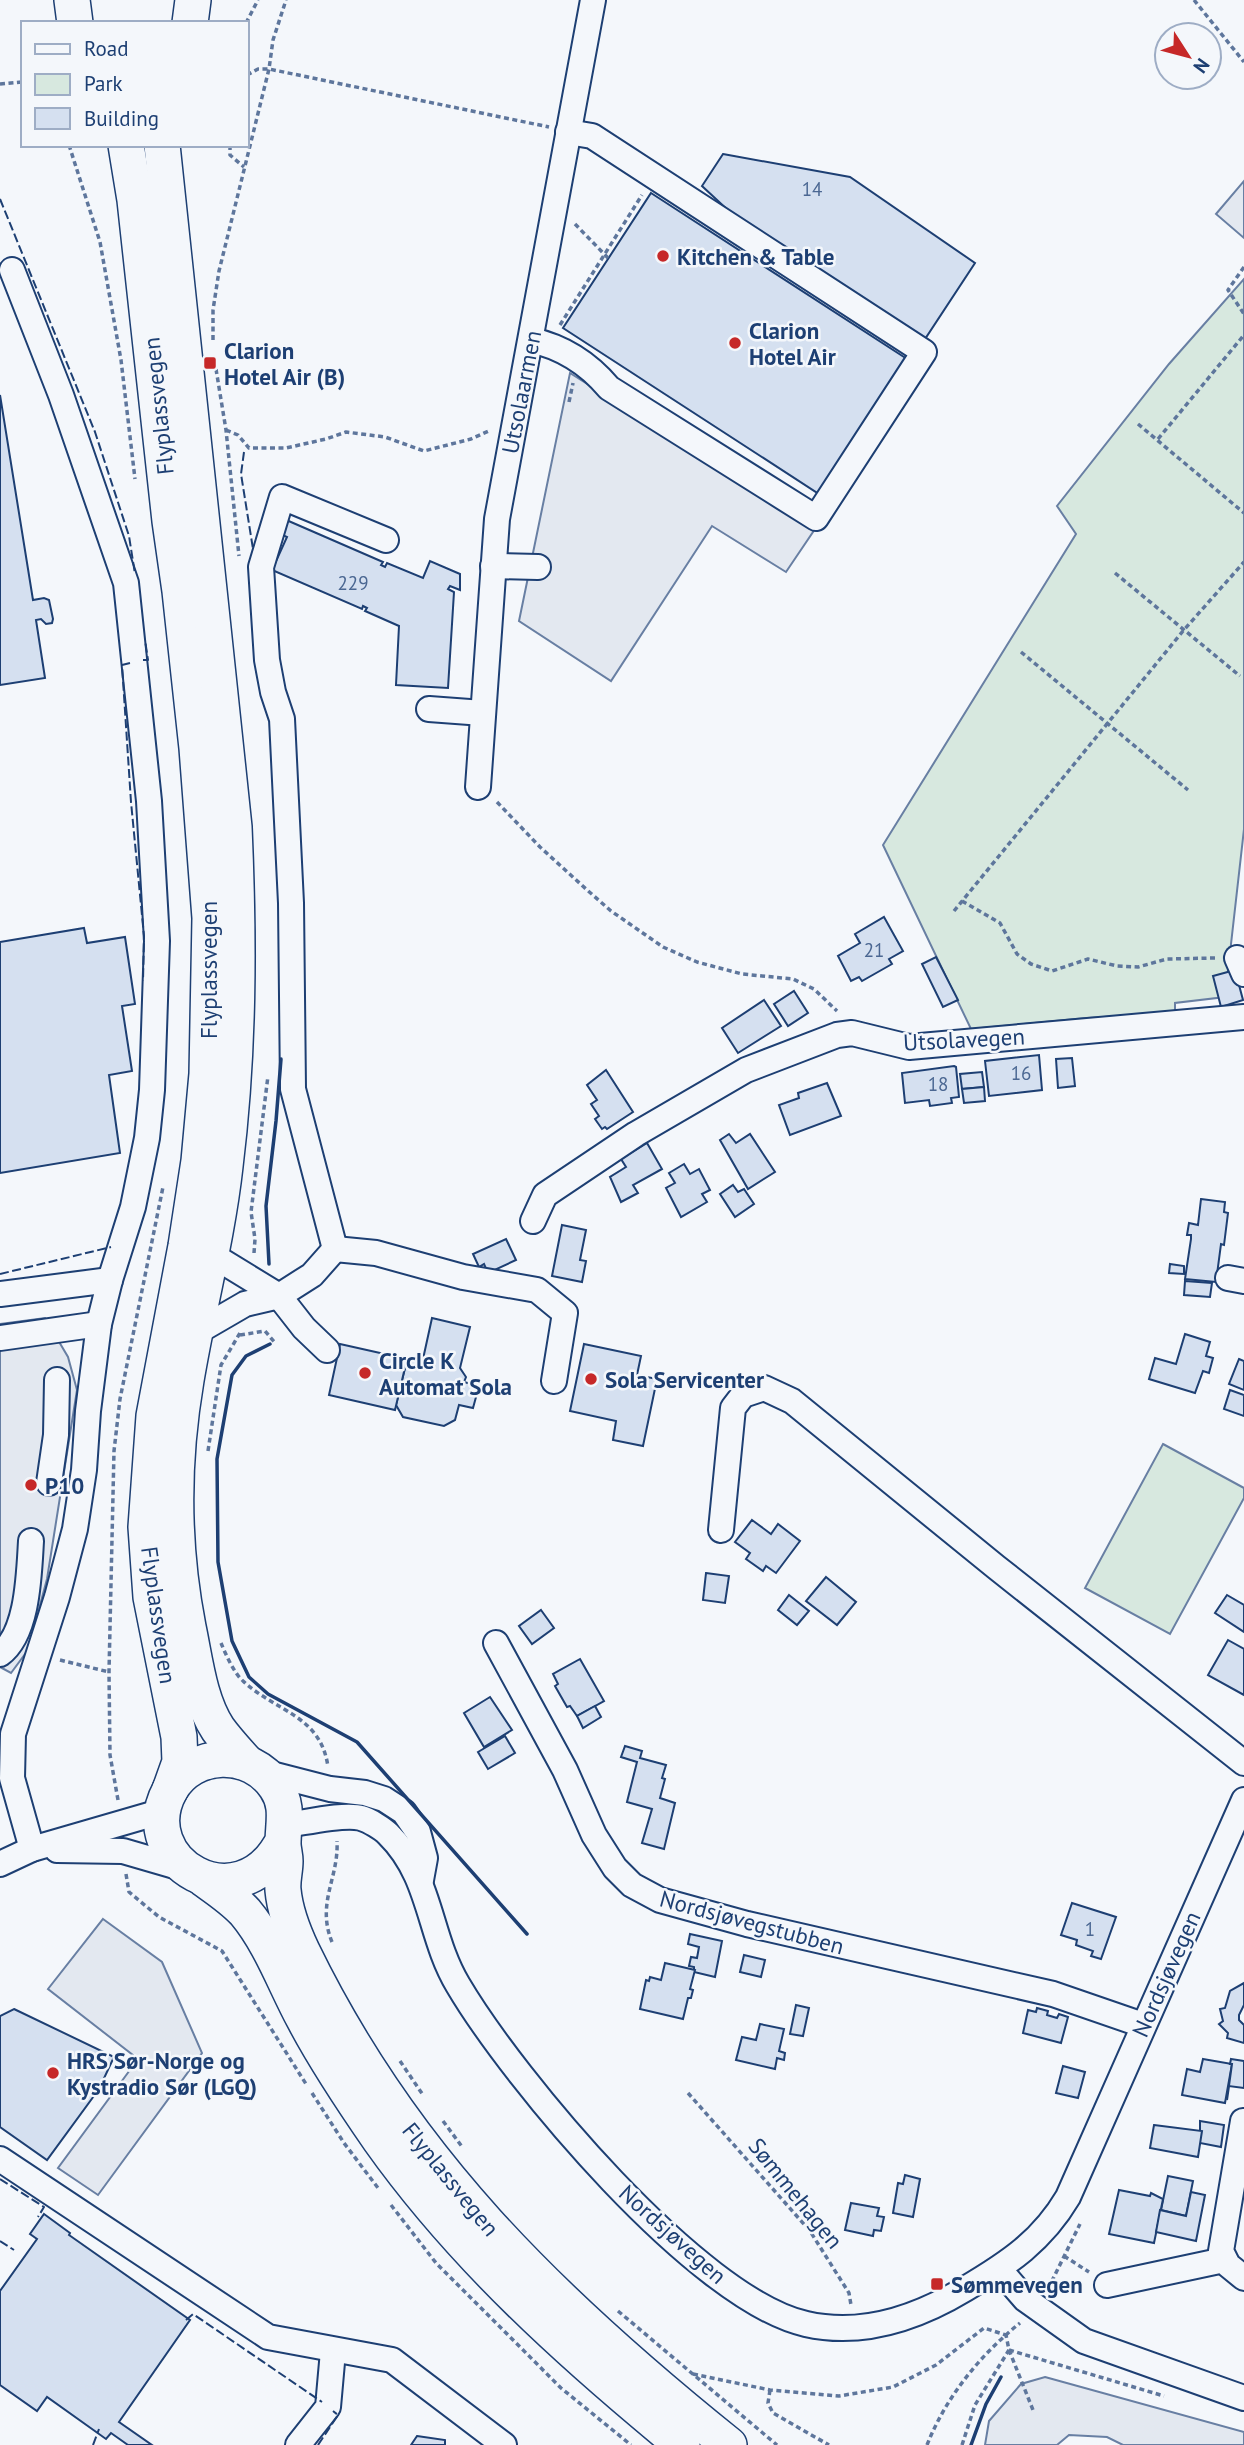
<svg xmlns="http://www.w3.org/2000/svg" width="1244" height="2445" font-family="'PT Sans',sans-serif">
	<rect width="100%" height="100%" fill="#f4f7fb"/>
	<g fill="#d7e8df" stroke="#687fa3" stroke-width="2">
		<polygon points="1244,279 1244,829 1225,997 1175,1003 1175,1013 1086,1018 971,1029 883,845 1076,534 1057,506 1169,364"/>
		<polygon points="1163,1444 1244,1488 1244,1498 1170,1634 1085,1588"/>
	</g>
	<g fill="#e3e8f0" stroke="#687fa3" stroke-width="2">
		<polygon points="1244,181 1244,238 1216,214"/>
		<polygon points="570,373 815,529 786,572 712,526 611,681 519,621"/>
		<polygon points="45,1318 68,1357 77,1390 47,1579 28,1650 11,1673 0,1667 0,1324"/>
		<polygon points="103,1919 162,1962 202,2053 98,2195 58,2168 138,2059 48,1989"/>
		<polygon points="1045,2377 1244,2432 1244,2445 1123,2445 1107,2437 1069,2435 1057,2445 985,2445 989,2421 1021,2384"/>
	</g>
	<g fill="#d5e0f0" stroke="#1d3f73" stroke-width="2">
		<polygon points="723,154 850,177 975,263 925,339 731,213 702,186"/>
		<polygon points="651,193 907,359 819,494 563,328"/>
		<polygon points="0,395 33,600 44,598 49,600 53,619 52,623 46,624 41,619 36,620 45,678 0,685"/>
		<polygon points="284,519 383,562 381,565 385,567 387,563 423,578 430,561 460,574 460,590 450,586 448,589 454,592 448,688 396,685 399,626 365,611 367,608 363,606 362,609 272,570 287,537 278,533"/>
		<polygon points="884,917 903,951 889,959 892,964 862,981 859,977 851,981 838,956 860,943 855,934"/>
		<polygon points="84,928 87,943 125,937 135,1004 122,1006 132,1071 109,1075 120,1153 0,1173 0,942"/>
		<polygon points="936,957 958,1000 943,1007 922,964"/>
		<polygon points="1235,970 1243,1000 1221,1007 1213,976"/>
		<polygon points="794,991 808,1013 788,1026 774,1004"/>
		<polygon points="764,1000 781,1026 738,1053 722,1028"/>
		<polygon points="1039,1055 1042,1090 989,1096 985,1061"/>
		<polygon points="1072,1058 1075,1086 1058,1088 1056,1059"/>
		<polygon points="954,1066 956,1067 959,1097 951,1098 952,1103 930,1106 929,1100 905,1103 902,1073"/>
		<polygon points="606,1070 633,1112 607,1129 605,1127 602,1129 595,1119 599,1116 591,1104 597,1100 587,1085"/>
		<polygon points="982,1072 984,1087 962,1089 960,1074"/>
		<polygon points="827,1083 841,1116 790,1135 779,1105 799,1098 798,1093"/>
		<polygon points="984,1087 985,1101 964,1103 962,1089"/>
		<polygon points="729,1134 736,1143 750,1134 775,1172 748,1189 720,1140"/>
		<polygon points="647,1143 662,1169 633,1185 638,1193 621,1202 610,1177 626,1167 621,1159"/>
		<polygon points="684,1164 690,1174 699,1169 710,1190 702,1194 707,1202 681,1217 666,1188 675,1183 669,1173"/>
		<polygon points="733,1185 738,1192 744,1189 754,1204 735,1217 720,1194"/>
		<polygon points="1201,1199 1225,1202 1224,1212 1228,1213 1224,1245 1221,1244 1216,1282 1185,1279 1191,1239 1191,1235 1187,1235 1189,1223 1198,1225"/>
		<polygon points="562,1225 586,1230 580,1260 586,1261 582,1282 552,1276"/>
		<polygon points="506,1239 516,1260 488,1273 484,1264 479,1267 473,1254"/>
		<polygon points="1170,1264 1184,1266 1184,1274 1169,1273"/>
		<polygon points="1185,1281 1212,1283 1210,1297 1184,1295"/>
		<polygon points="432,1318 470,1327 460,1368 466,1377 464,1382 479,1386 473,1408 459,1405 455,1420 444,1426 403,1417 396,1405 406,1364 417,1358 423,1359"/>
		<polygon points="1185,1334 1210,1342 1206,1356 1213,1358 1209,1373 1203,1371 1195,1393 1149,1379 1155,1358 1176,1364"/>
		<polygon points="340,1344 407,1359 395,1410 329,1395"/>
		<polygon points="584,1344 641,1356 637,1375 657,1379 643,1446 613,1440 616,1421 570,1411"/>
		<polygon points="1239,1359 1244,1361 1244,1390 1229,1384"/>
		<polygon points="1230,1390 1244,1395 1244,1416 1224,1409"/>
		<polygon points="752,1520 771,1534 778,1524 800,1541 776,1573 766,1566 763,1571 746,1559 750,1553 735,1542"/>
		<polygon points="706,1573 729,1576 725,1603 703,1600"/>
		<polygon points="826,1577 856,1602 837,1625 806,1601"/>
		<polygon points="789,1595 809,1611 797,1625 778,1610"/>
		<polygon points="1227,1595 1244,1605 1244,1632 1215,1613"/>
		<polygon points="541,1610 554,1628 532,1644 519,1626"/>
		<polygon points="1228,1640 1244,1649 1244,1695 1208,1675"/>
		<polygon points="580,1659 604,1701 577,1716 570,1706 567,1707 555,1686 558,1684 553,1674"/>
		<polygon points="490,1697 512,1730 484,1747 464,1713"/>
		<polygon points="595,1706 601,1717 583,1728 577,1716"/>
		<polygon points="505,1736 515,1753 488,1769 478,1752"/>
		<polygon points="625,1746 642,1751 640,1758 666,1765 662,1778 665,1779 660,1798 675,1803 664,1849 642,1843 652,1809 627,1802 637,1762 621,1757"/>
		<polygon points="1072,1903 1116,1917 1101,1959 1091,1956 1093,1951 1076,1945 1077,1940 1061,1935"/>
		<polygon points="690,1934 722,1941 715,1977 694,1972 694,1967 689,1966 691,1957 697,1958 699,1947 688,1944"/>
		<polygon points="744,1955 765,1960 761,1977 740,1972"/>
		<polygon points="665,1963 695,1970 690,1989 693,1990 691,1998 688,1998 683,2019 640,2009 646,1980 649,1981 650,1977 661,1980"/>
		<polygon points="1244,1983 1244,2005 1239,2015 1239,2020 1244,2025 1244,2043 1227,2038 1228,2033 1219,2024 1223,2021 1220,2009 1225,2008 1230,1991"/>
		<polygon points="796,2005 809,2008 803,2036 790,2034"/>
		<polygon points="1037,2008 1048,2011 1047,2015 1057,2018 1059,2014 1068,2017 1061,2043 1023,2033 1028,2010 1036,2012"/>
		<polygon points="14,2009 114,2057 99,2089 47,2160 0,2127 0,2016"/>
		<polygon points="760,2024 784,2029 779,2051 785,2053 784,2060 777,2058 775,2069 736,2060 742,2037 756,2040"/>
		<polygon points="1203,2059 1232,2064 1225,2103 1182,2095 1187,2069 1200,2072"/>
		<polygon points="1231,2059 1244,2061 1244,2088 1229,2086 1227,2100 1232,2064 1230,2064"/>
		<polygon points="1063,2066 1085,2072 1078,2098 1056,2093"/>
		<polygon points="1200,2121 1224,2125 1221,2147 1200,2143"/>
		<polygon points="1154,2125 1202,2131 1198,2157 1150,2148"/>
		<polygon points="905,2175 920,2179 913,2217 893,2213 898,2183 903,2184"/>
		<polygon points="1168,2176 1193,2181 1186,2216 1161,2210"/>
		<polygon points="1119,2190 1150,2196 1151,2193 1163,2199 1154,2243 1109,2234"/>
		<polygon points="1191,2192 1205,2195 1196,2241 1156,2232 1160,2210 1186,2216"/>
		<polygon points="851,2203 879,2208 877,2216 884,2217 881,2231 874,2230 873,2236 845,2230"/>
		<polygon points="44,2214 70,2233 69,2235 190,2320 119,2422 152,2445 128,2445 111,2433 106,2439 47,2397 37,2411 0,2385 0,2291 37,2239 30,2234"/>
		<polygon points="417,2436 445,2440 445,2445 411,2445"/>
	</g>
	<g fill="none" stroke-linecap="round" stroke-linejoin="round">
		<g stroke="#1d3f73" stroke-width="28">
			<g id="minor">
				<polyline points="12,270 61,395 126,583 149,801 157,941 152,1090 147,1138 133,1207 110,1280 99,1324 88,1411 84,1470 75,1529 57,1597 13,1734 12,1778 32,1849"/>
				<path d="M531 340C563 347 588 363 609 388L816 518 924 352 592 136 568 132"/>
				<polyline points="493,566 538,567"/>
				<polyline points="429,709 483,713"/>
				<polyline points="478,787 497,519 593,0"/>
				<polyline points="1237,958 1244,974"/>
				<polyline points="533,1221 545,1195 636,1134 746,1070 837,1035 852,1033 909,1047 1244,1017"/>
				<polyline points="335,1249 293,1089 291,903 282,719 273,692 267,660 261,567 282,497 386,540"/>
				<polyline points="335,1249 376,1253 463,1277 537,1290 565,1313 554,1381"/>
				<polyline points="1228,1278 1244,1281"/>
				<polyline points="0,1294 110,1280"/>
				<polyline points="195,1333 245,1304 279,1296 212,1255"/>
				<polyline points="0,1338 99,1324"/>
				<polyline points="327,1350 304,1328 279,1296 312,1275 335,1249"/>
				<polyline points="49,1483 56,1435 57,1380"/>
				<polyline points="721,1530 733,1408 743,1395 764,1388 792,1401 996,1567 1244,1763"/>
				<polyline points="496,1643 565,1770 594,1835 615,1868 632,1885 660,1900 747,1924 1053,1994 1143,2025"/>
				<path d="M0 1654C28 1634 29 1574 31 1541"/>
				<polyline points="264,1772 330,1789 365,1793 384,1799 404,1812 418,1832 425,1858 421,1880"/>
				<path d="M286 1825C303 1823 345 1813 361 1818 369 1820 383 1829 388 1834 432 1877 428 1935 458 1985 514 2080 698 2300 806 2324 863 2337 917 2318 965 2289 1009 2263 1042 2241 1068 2197L1244 1800"/>
				<polyline points="57,1850 123,1851 185,1869"/>
				<polyline points="0,1864 32,1849 163,1811"/>
				<polyline points="1243,2121 1221,2251 1228,2265 1244,2278"/>
				<polyline points="0,2159 268,2337 392,2360 504,2445"/>
				<polyline points="999,2269 1025,2299 1084,2341 1244,2398"/>
				<polyline points="1107,2285 1224,2260"/>
				<polyline points="298,2445 328,2407 333,2351"/>
			</g>
		</g>
		<g stroke="#1d3f73" stroke-width="38">
			<g id="highway">
				<polyline points="72,0 75,23"/>
				<polyline points="190,23 193,0"/>
				<polyline points="126,145 135,200 170,521 180,591 197,748 210,918 207,1074 199,1161 186,1246 154,1416 146,1527 151,1597 179,1737 180,1762 170,1790"/>
				<path d="M162 145 234 827C239 941 239 1053 225 1166 217 1238 198 1308 186 1380 172 1462 172 1545 188 1627 195 1660 199 1700 218 1729 226 1740 236 1751 245 1761"/>
				<path d="M283 1841C239 1926 131 1861 170 1790 193 1750 251 1749 276 1787 289 1806 283 1823 283 1844 283 1849 285 1855 285 1861 285 1871 282 1880 283 1890 285 1912 293 1932 302 1951 403 2159 551 2302 729 2445"/>
				<path d="M204 1879C218 1889 233 1899 245 1912 271 1943 285 1984 304 2019 326 2061 353 2101 380 2140 463 2257 572 2355 682 2445"/>
			</g>
		</g>
		<g stroke="#5e769c" stroke-width="3.5" stroke-dasharray="5 3.5" stroke-linecap="butt">
			<polyline points="1194,0 1244,62"/>
			<polyline points="246,23 258,0"/>
			<polyline points="247,75 258,69 269,69 549,127"/>
			<polyline points="0,84 23,82"/>
			<polyline points="69,145 100,242 121,360 135,479"/>
			<polyline points="230,145 230,155 244,167"/>
			<polyline points="575,224 609,259"/>
			<polyline points="1244,267 1228,290 1244,314"/>
			<polyline points="560,325 642,195"/>
			<polyline points="213,340 213,310 219,271 269,69 273,40 286,0"/>
			<polyline points="216,369 226,430 239,556"/>
			<polyline points="569,402 573,383"/>
			<polyline points="1138,424 1244,513"/>
			<polyline points="226,430 238,435 249,448 286,448 326,439 346,432 385,437 424,451 471,439 491,430"/>
			<polyline points="1158,439 1244,335"/>
			<polyline points="1115,573 1240,676"/>
			<polyline points="1021,652 1188,790"/>
			<polyline points="497,802 540,847 586,889 611,911 663,947 697,962 742,974 793,979 814,989 837,1011"/>
			<polyline points="962,901 1000,923 1017,954 1031,964 1052,971 1088,959 1117,966 1138,967 1167,959 1215,958"/>
			<polyline points="954,911 1183,631 1244,562"/>
			<polyline points="254,1253 255,1239 251,1212 268,1076"/>
			<polyline points="240,1335 265,1331 276,1344"/>
			<polyline points="208,1451 221,1365 240,1333"/>
			<path d="M221 1643C226 1655 234 1673 243 1681 276 1712 321 1715 328 1767"/>
			<polyline points="60,1660 109,1672"/>
			<polyline points="118,1800 110,1755 109,1672 114,1451 120,1399 163,1187"/>
			<polyline points="126,1874 129,1892 159,1917 222,1951 306,2084"/>
			<path d="M332 1942C316 1903 339 1878 337 1841"/>
			<polyline points="400,2061 423,2095"/>
			<polyline points="312,2093 344,2143 378,2188"/>
			<polyline points="688,2093 810,2231 849,2293 851,2305"/>
			<polyline points="443,2121 463,2148"/>
			<polyline points="391,2205 436,2263 561,2388 631,2445"/>
			<polyline points="1064,2256 1089,2272"/>
			<polyline points="1048,2289 1080,2224"/>
			<polyline points="618,2311 777,2445"/>
			<polyline points="1009,2350 1164,2396"/>
			<polyline points="1009,2350 1033,2410"/>
			<polyline points="693,2374 770,2390 839,2396 893,2387 936,2365 984,2328 1006,2335"/>
			<polyline points="770,2390 768,2403 773,2413 829,2445"/>
			<path d="M927 2445C946 2397 980 2355 1020 2323"/>
			<polyline points="962,2445 975,2405 1009,2350 1006,2335"/>
		</g>
		<use href="#minor" stroke="#f4f7fb" stroke-width="24"/>
		<use href="#highway" stroke="#f4f7fb" stroke-width="35"/>
		<g stroke="#1d3f73" stroke-width="2" stroke-dasharray="9 3.5" stroke-linecap="butt">
			<polyline points="0,199 95,432 129,536 135,574"/>
			<polyline points="244,452 241,474 253,549"/>
			<polyline points="143,660 148,660 145,640"/>
			<polyline points="130,663 122,665 131,802 144,936 143,981"/>
			<polyline points="0,1274 111,1247"/>
			<polyline points="0,2179 44,2207 38,2217"/>
			<polyline points="0,2241 14,2250"/>
			<polyline points="186,2320 193,2314 322,2402"/>
			<polyline points="93,2445 99,2429"/>
			<polyline points="318,2445 338,2415 333,2411"/>
		</g>
		<g stroke="#1d3f73" stroke-width="3.5">
			<polyline points="269,1264 266,1206 276,1121 281,1059"/>
			<polyline points="270,1344 246,1356 232,1375 217,1459 218,1562 232,1641 249,1677 268,1694 357,1742 527,1934"/>
			<polyline points="971,2445 986,2404 1001,2377"/>
		</g>
	</g>
	<g fill="#c62828" stroke="#f4f7fb" stroke-width="2.5">
		<circle cx="663" cy="256" r="7"/>
		<circle cx="735" cy="343" r="7"/>
		<rect x="203" y="356" width="14" height="14" rx="3.5"/>
		<circle cx="365" cy="1373" r="7"/>
		<circle cx="591" cy="1379" r="7"/>
		<circle cx="31" cy="1485" r="7"/>
		<circle cx="53" cy="2073" r="7"/>
		<rect x="930" y="2277" width="14" height="14" rx="3.5"/>
	</g>
	<g text-anchor="middle" dominant-baseline="central" stroke-width="5" stroke-linejoin="round" paint-order="stroke">
		<g font-size="19" fill="#4b6792">
			<text x="812" y="189">14</text>
			<text x="353" y="583">229</text>
			<text x="874" y="950">21</text>
			<text x="1021" y="1073">16</text>
			<text x="938" y="1084">18</text>
			<text x="1090" y="1929">1</text>
		</g>
		<g font-size="23" font-weight="bold" fill="#1d3f73" stroke="#f4f7fb" text-anchor="start">
			<text x="677" y="256">Kitchen &amp; Table</text>
			<text x="749" y="330">Clarion<tspan x="749" dy="26">Hotel Air</tspan></text>
			<text x="224" y="350">Clarion<tspan x="224" dy="26">Hotel Air (B)</tspan></text>
			<text x="379" y="1360">Circle K<tspan x="379" dy="26">Automat Sola</tspan></text>
			<text x="605" y="1379">Sola Servicenter</text>
			<text x="45" y="1485">P10</text>
			<text x="67" y="2060">HRS Sør-Norge og<tspan x="67" dy="26">Kystradio Sør (LGQ)</tspan></text>
			<text x="951" y="2284">Sømmevegen</text>
		</g>
		<g font-size="23" fill="#1d3f73" stroke="#f4f7fb">
			<text transform="translate(521 392) rotate(-79)">Utsolaarmen</text>
			<text transform="translate(158 406) rotate(-96)">Flyplassvegen</text>
			<text transform="translate(208 970) rotate(-90)">Flyplassvegen</text>
			<text transform="translate(964 1039) rotate(-3)">Utsolavegen</text>
			<text transform="translate(159 1615) rotate(82)">Flyplassvegen</text>
			<text transform="translate(752 1922) rotate(15)">Nordsjøvegstubben</text>
			<text transform="translate(1166 1974) rotate(-66)">Nordsjøvegen</text>
			<text transform="translate(451 2179) rotate(51)">Flyplassvegen</text>
			<text transform="translate(796 2193) rotate(51)">Sømmehagen</text>
			<text transform="translate(673 2234) rotate(42)">Nordsjøvegen</text>
		</g>
	</g>
	<rect x="21" y="21" width="228" height="126" fill="#f4f7fb" stroke="#9eadc5" stroke-width="2"/>
	<rect x="35" y="44" width="35" height="10" fill="#f4f7fb" stroke="#9eadc5" stroke-width="2"/>
	<text x="84" y="56" font-size="21" fill="#1d3f73">Road</text>
	<rect x="35" y="74" width="35" height="21" fill="#d7e8df" stroke="#9eadc5" stroke-width="2"/>
	<text x="84" y="91" font-size="21" fill="#1d3f73">Park</text>
	<rect x="35" y="108" width="35" height="21" fill="#d5e0f0" stroke="#9eadc5" stroke-width="2"/>
	<text x="84" y="126" font-size="21" fill="#1d3f73">Building</text>
	<g transform="translate(1188 56) rotate(126)"><circle r="33" fill="#f4f7fb" stroke="#9eadc5" stroke-width="2"/>
	<path d="M0-5L12 26L0 18L-12 26Z" fill="#c62828"/>
	<text y="-10" font-size="19" font-weight="bold" text-anchor="middle" fill="#1d3f73">N</text>
	</g>
</svg>
